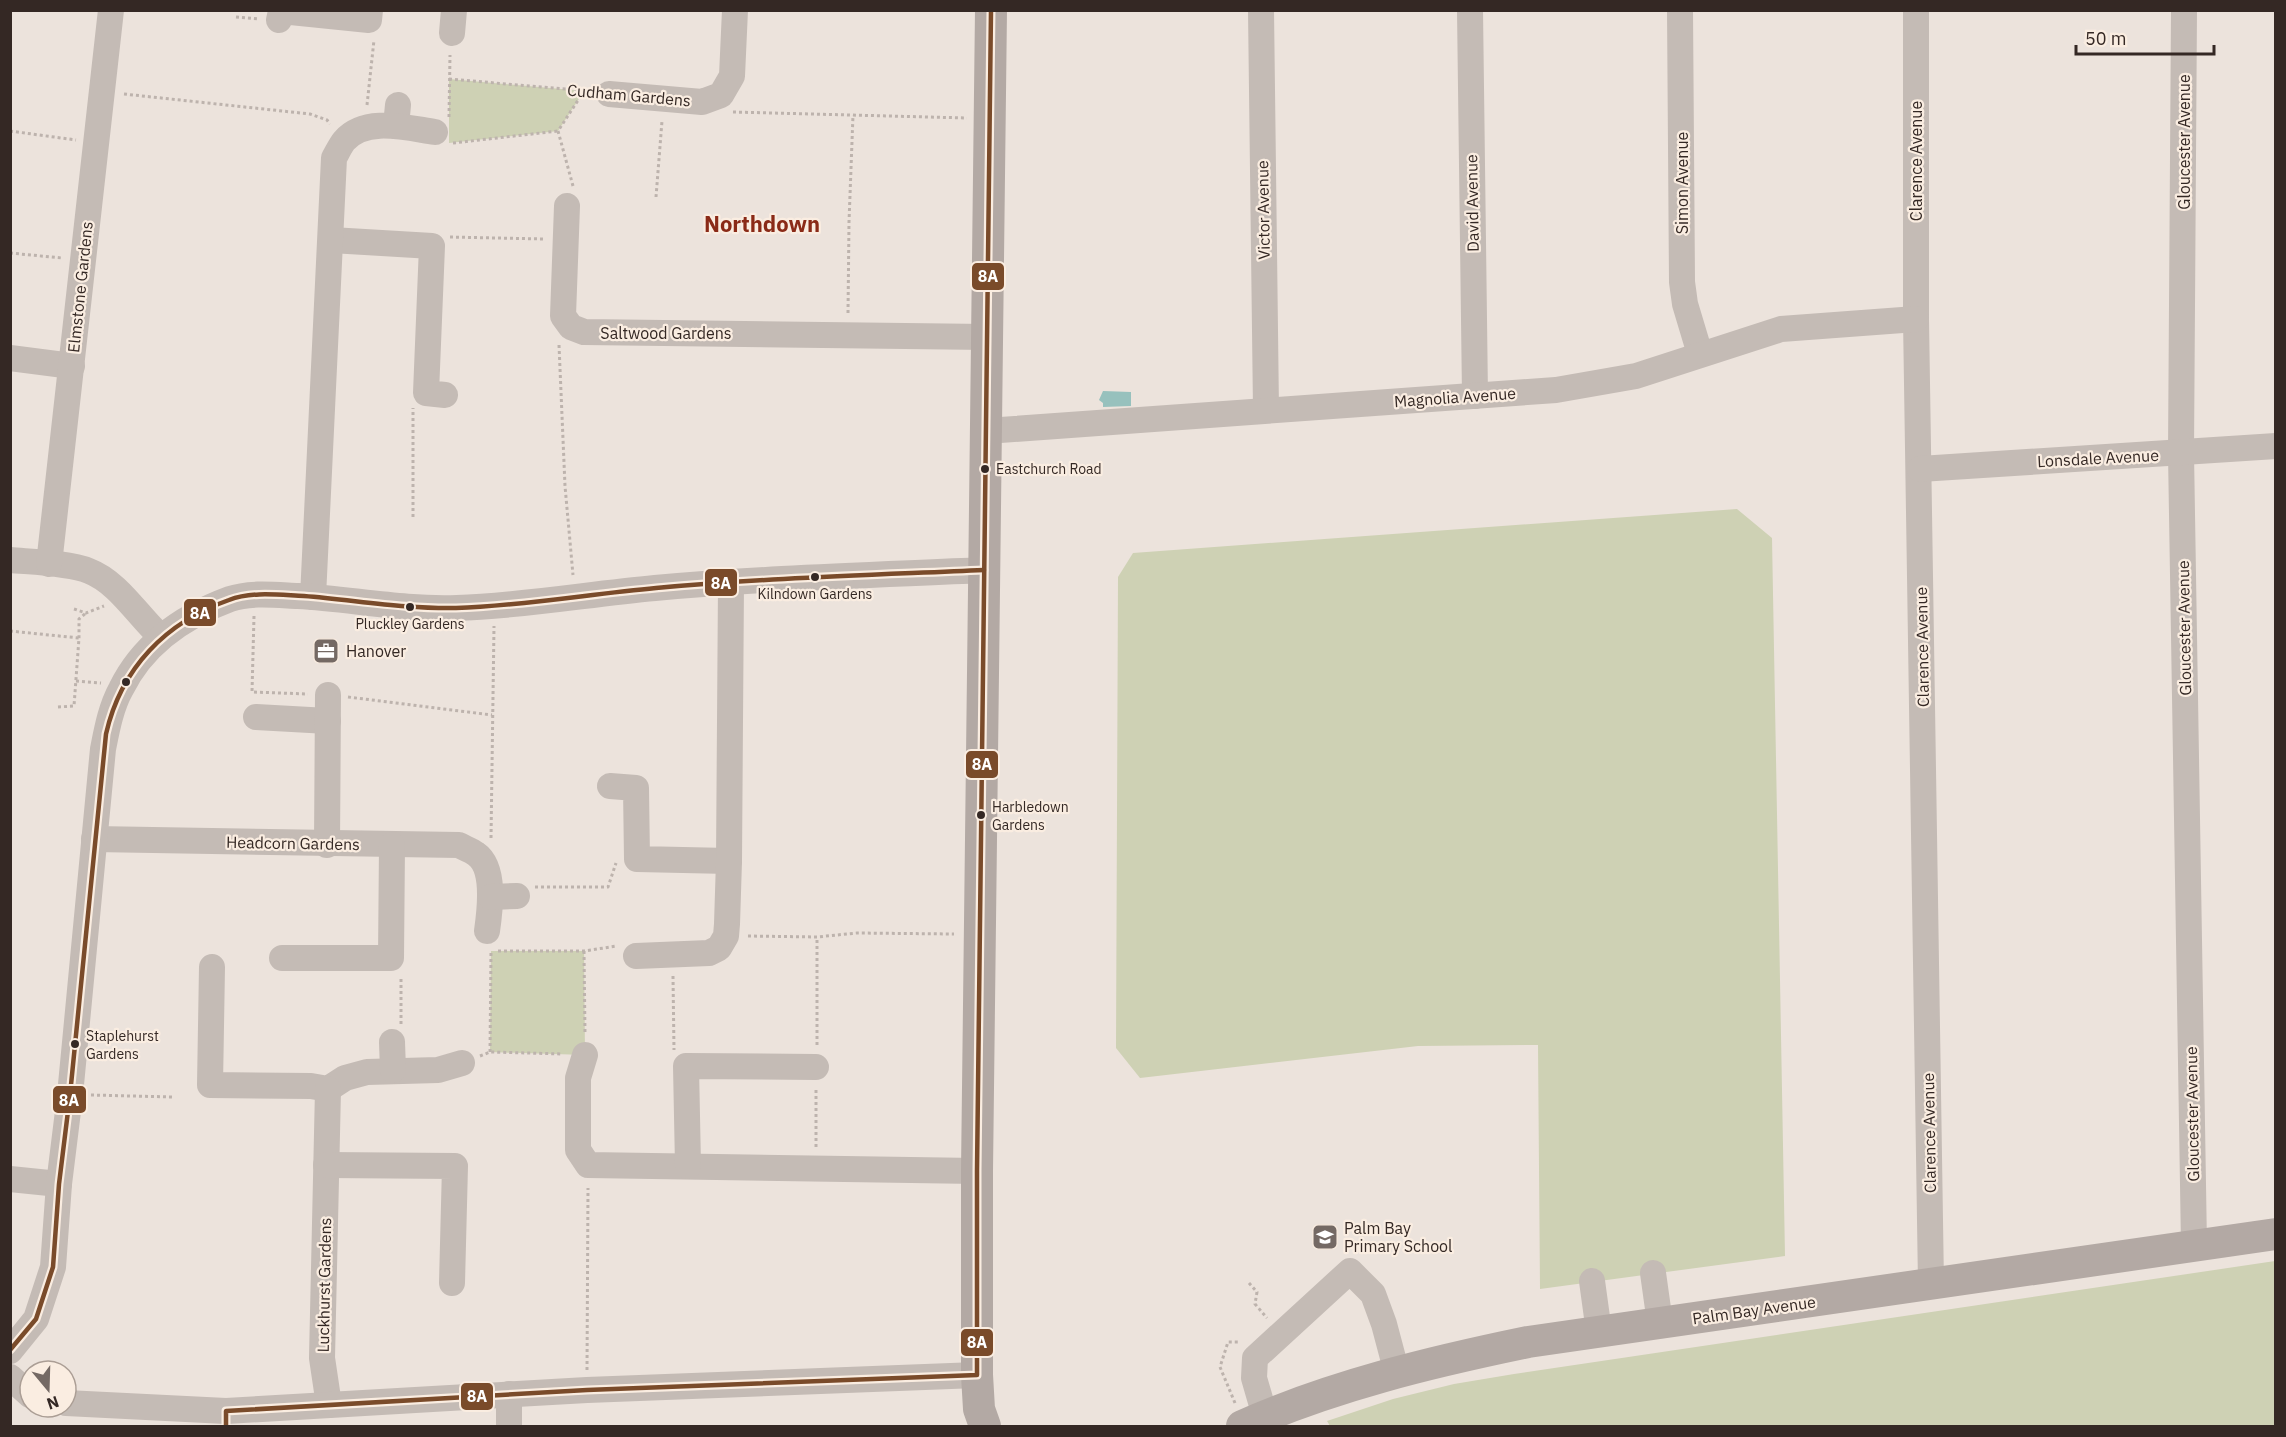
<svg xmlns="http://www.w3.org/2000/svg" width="2286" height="1437" font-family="'IBM Plex Sans',sans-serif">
	<rect width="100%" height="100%" fill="#ece3dc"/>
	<g fill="#ced1b4">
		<polygon points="449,79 584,91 558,131 449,143"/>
		<polygon points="1737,509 1772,538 1785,1256 1540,1289 1538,1045 1418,1046 1140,1078 1116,1048 1118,577 1133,553"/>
		<polygon points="491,951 584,951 585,1055 490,1052"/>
		<polygon points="2275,1261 2275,1426 1330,1426 1327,1421 1393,1399 1454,1384 1514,1374"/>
	</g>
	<polygon fill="#97c1bd" points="1103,391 1131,392 1131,406 1103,407 1103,403 1099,400"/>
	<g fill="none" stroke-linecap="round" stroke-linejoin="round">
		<g stroke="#bdb3ad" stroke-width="3" stroke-dasharray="3 3" stroke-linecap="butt">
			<polyline points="236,17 259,19"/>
			<polyline points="449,79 588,91"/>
			<polyline points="124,94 310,114 327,120 330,124"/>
			<polyline points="367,105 374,40"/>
			<polyline points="733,112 967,118"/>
			<polyline points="449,117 450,55"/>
			<polyline points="10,131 76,140"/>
			<polyline points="453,143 558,131"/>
			<polyline points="573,186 558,131 584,91"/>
			<polyline points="656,197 662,121"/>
			<polyline points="450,237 545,239"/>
			<polyline points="10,253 62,258"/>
			<polyline points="848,313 849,222 853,115"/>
			<polyline points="559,345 565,486 573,575"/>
			<polyline points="413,517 413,408"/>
			<polyline points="74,609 86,613 104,606"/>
			<polyline points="254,616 252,692 308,694"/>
			<polyline points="10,631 79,638"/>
			<polyline points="76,681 101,683"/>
			<polyline points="348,697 492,715"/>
			<polyline points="58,707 74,706 79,638 79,619 86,613"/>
			<polyline points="491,838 494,626"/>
			<polyline points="535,887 608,887 616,863"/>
			<polyline points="748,936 817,937 857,933 954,934"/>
			<polyline points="498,951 584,951 617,946"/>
			<polyline points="584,951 585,1034"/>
			<polyline points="673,976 674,1050"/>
			<polyline points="401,1024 401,977"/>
			<polyline points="817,1045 817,938"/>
			<polyline points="490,1052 491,951"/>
			<polyline points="480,1056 490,1052 563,1054"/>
			<polyline points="91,1095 173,1097"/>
			<polyline points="816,1147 816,1088"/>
			<polyline points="1249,1283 1257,1292 1255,1304 1267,1318"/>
			<polyline points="587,1370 588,1188"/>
			<polyline points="1235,1403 1220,1367 1228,1342 1240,1342"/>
		</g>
		<g stroke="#c4bbb5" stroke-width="26">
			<polyline points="1261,10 1266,410"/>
			<polyline points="1470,10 1475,396"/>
			<polyline points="1680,10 1682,282 1685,304 1700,354"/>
			<polyline points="1916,10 1916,319 1931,1284"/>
			<polyline points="2184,10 2181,453 2194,1245"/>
			<polyline points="279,20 281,11 369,20 370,10"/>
			<polyline points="452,33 454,10"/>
			<polyline points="609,94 702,102 721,95 732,76 735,10"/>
			<polyline points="396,126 398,105"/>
			<polyline points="567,206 563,316 571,327 584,332 987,337"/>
			<polyline points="331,240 432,246 426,393 445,395"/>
			<polyline points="10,358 72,366"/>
			<polyline points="986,431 1556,390 1636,376 1781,329 1916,319"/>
			<polyline points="1920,469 2276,446"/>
			<path d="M10 560C32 562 69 563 89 571 118 582 138 616 160 636"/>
			<polyline points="49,564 111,10"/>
			<path d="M313 597 334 158C337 153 340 146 344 141 365 116 407 128 435 132"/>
			<polyline points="256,717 328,721"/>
			<polyline points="610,786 636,788 637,859 729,861"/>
			<path d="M94 839 459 845C464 848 471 850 476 854 496 868 490 910 487 931"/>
			<polyline points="327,845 328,695"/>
			<polyline points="491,897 517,896"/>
			<polyline points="636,956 709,953 719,948 726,936 727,924 729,861 731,583"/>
			<polyline points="282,958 391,958 392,845"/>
			<polyline points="212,967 210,1085 311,1086 328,1089 345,1078 367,1072 438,1070 462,1063"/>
			<polyline points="392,1042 393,1070"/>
			<polyline points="585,1055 578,1078 578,1150 588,1165 977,1171"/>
			<polyline points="328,1089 322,1358 329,1405"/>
			<polyline points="326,1165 455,1166 452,1283"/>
			<polyline points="688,1166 686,1066 816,1067"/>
			<polyline points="10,1179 59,1184"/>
			<polyline points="1653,1273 1660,1323"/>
			<polyline points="1592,1281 1599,1332"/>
			<path d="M10 1351 36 1319 53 1267 59 1184 70 1095 103 749C107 729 111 707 121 689 143 644 184 616 230 599 250 592 276 595 298 596 351 599 404 610 457 608 523 606 589 594 655 588 764 578 875 575 984 570"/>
			<polyline points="10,1377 30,1395"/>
			<polyline points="66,1403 226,1411 587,1390 977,1375"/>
			<polyline points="1265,1416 1254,1378 1255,1358 1350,1271 1373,1294 1384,1324 1397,1373"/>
			<polyline points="509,1426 509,1394"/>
		</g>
		<g stroke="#b3a9a4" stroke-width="32">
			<polyline points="985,1426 979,1409 977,1375 977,1171 991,10"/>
			<path d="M1242 1426C1332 1386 1431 1362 1528 1342L2276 1234"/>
		</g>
		<g stroke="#faede1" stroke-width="9">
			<g id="bus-1">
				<path d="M10 1350 36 1319 53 1267 59 1184 70 1095 106 734C121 668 166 622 229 600 252 591 280 595 304 596 355 600 405 609 456 608 523 606 589 594 656 588 765 578 874 575 984 570"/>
				<polyline points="226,1426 226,1411 587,1390 977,1375 977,1171 991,10"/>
			</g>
		</g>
		<use href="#bus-1" stroke="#7a4b2a" stroke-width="4.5"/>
	</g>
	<defs>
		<g id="office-square" transform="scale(1.35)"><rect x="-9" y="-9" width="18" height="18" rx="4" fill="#746964" stroke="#faede1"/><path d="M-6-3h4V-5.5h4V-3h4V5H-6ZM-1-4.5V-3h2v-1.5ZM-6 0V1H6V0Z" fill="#fff"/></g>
		<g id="school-square" transform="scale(1.35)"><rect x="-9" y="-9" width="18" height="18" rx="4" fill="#746964" stroke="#faede1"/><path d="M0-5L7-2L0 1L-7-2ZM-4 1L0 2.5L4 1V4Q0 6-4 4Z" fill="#fff"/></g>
	</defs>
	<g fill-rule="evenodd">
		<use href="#office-square" x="326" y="651"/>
		<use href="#school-square" x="1325" y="1237"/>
	</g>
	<g fill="#342824" stroke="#faede1" stroke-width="2">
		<circle cx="985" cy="469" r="5"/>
		<circle cx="815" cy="577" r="5"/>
		<circle cx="410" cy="607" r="5"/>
		<circle cx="126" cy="682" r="5"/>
		<circle cx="981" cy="815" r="5"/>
		<circle cx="75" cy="1044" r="5"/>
	</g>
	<g text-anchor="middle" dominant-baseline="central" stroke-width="4.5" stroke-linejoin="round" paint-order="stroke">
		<g font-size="14" fill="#342824" stroke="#faede1" text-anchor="start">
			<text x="996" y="469">Eastchurch Road</text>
			<text x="815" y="594" text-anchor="middle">Kilndown Gardens</text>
			<text x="410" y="624" text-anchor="middle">Pluckley Gardens</text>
			<text x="992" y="807">Harbledown<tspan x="992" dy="18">Gardens</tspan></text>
			<text x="86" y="1036">Staplehurst<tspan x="86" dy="18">Gardens</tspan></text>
		</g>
		<g font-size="16" fill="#342824" stroke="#faede1">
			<text transform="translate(629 95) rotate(5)">Cudham Gardens</text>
			<text transform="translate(2184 142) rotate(-90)">Gloucester Avenue</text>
			<text transform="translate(1916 161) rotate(-90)">Clarence Avenue</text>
			<text transform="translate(1682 183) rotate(-90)">Simon Avenue</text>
			<text transform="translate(1472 203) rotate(-91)">David Avenue</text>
			<text transform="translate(1263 210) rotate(-91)">Victor Avenue</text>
			<text transform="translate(80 287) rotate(-84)">Elmstone Gardens</text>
			<text x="666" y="333">Saltwood Gardens</text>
			<text transform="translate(1455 397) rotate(-4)">Magnolia Avenue</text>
			<text transform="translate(2098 458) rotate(-3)">Lonsdale Avenue</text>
			<text transform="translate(2184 628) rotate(-91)">Gloucester Avenue</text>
			<text transform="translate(1922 647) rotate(-91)">Clarence Avenue</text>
			<text transform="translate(293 843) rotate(1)">Headcorn Gardens</text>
			<text transform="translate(2192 1114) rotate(-91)">Gloucester Avenue</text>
			<text transform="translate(1929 1133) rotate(-91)">Clarence Avenue</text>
			<text transform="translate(324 1285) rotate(-89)">Luckhurst Gardens</text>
			<text transform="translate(1754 1310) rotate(-8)">Palm Bay Avenue</text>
		</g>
		<g font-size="16" fill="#342824" stroke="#faede1" text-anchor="start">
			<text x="346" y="651">Hanover</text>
			<text x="1344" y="1228">Palm Bay<tspan x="1344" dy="18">Primary School</tspan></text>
		</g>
		<g font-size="22" font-weight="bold" fill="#8a2a17" stroke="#faede1">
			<text x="762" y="223">Northdown</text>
		</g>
	</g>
	<g stroke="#faede1" stroke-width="2">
		<rect x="971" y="262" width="34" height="29" rx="6" fill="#7a4b2a"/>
		<rect x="704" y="568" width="34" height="29" rx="6" fill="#7a4b2a"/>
		<rect x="183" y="598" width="34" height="29" rx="6" fill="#7a4b2a"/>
		<rect x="965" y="750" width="34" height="29" rx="6" fill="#7a4b2a"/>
		<rect x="52" y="1085" width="35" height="29" rx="6" fill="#7a4b2a"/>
		<rect x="960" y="1328" width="34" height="29" rx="6" fill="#7a4b2a"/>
		<rect x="460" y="1382" width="34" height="29" rx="6" fill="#7a4b2a"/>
	</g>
	<g font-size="16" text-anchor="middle" font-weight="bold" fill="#fff">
		<text x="988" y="282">8A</text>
		<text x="721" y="589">8A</text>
		<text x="200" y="619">8A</text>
		<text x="982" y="770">8A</text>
		<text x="69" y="1106">8A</text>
		<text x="977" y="1348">8A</text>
		<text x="477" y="1402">8A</text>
	</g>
	<rect width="2286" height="1437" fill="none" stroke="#342824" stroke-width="24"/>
	<g transform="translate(48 1389) rotate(161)"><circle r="28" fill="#faede1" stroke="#ab9e95" stroke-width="1.5"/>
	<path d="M0-4.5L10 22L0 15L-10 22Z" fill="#746964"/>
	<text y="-9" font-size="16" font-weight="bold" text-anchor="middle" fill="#342824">N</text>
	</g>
	<path d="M2076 45v9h138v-9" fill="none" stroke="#342824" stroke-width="3"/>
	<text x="2085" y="45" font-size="18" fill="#342824" stroke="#faede1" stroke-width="4.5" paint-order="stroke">50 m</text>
</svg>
